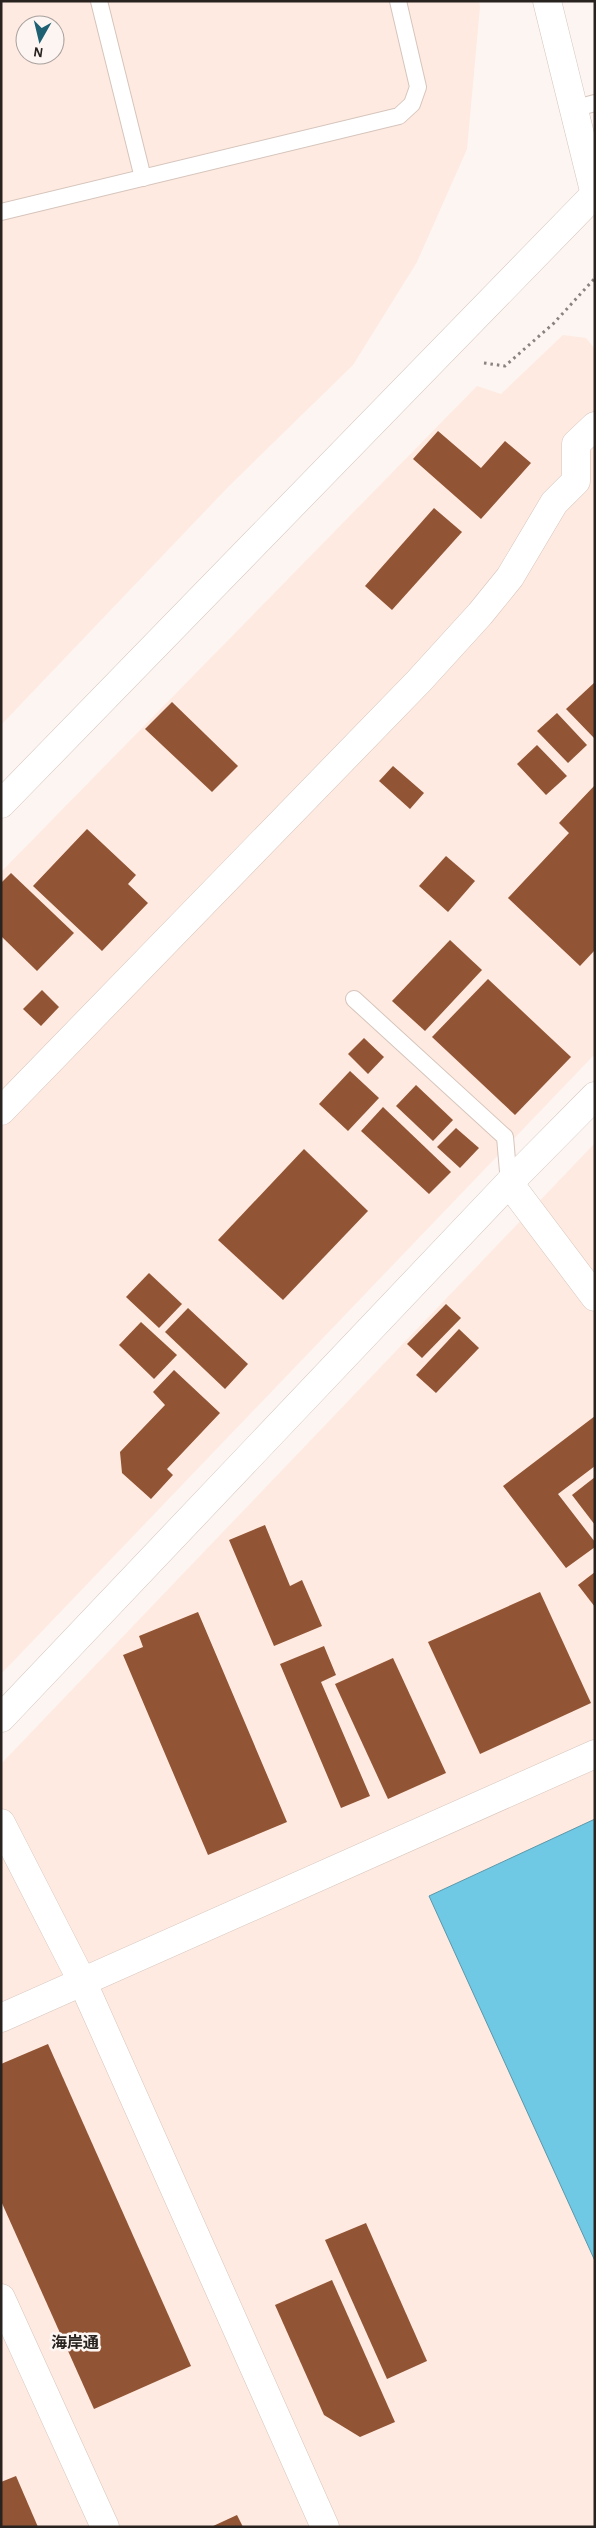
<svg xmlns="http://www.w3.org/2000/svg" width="596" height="2528" font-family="'Alegreya Sans','Noto Sans JP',sans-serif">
	<rect width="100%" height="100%" fill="#fdf5f2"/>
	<g fill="#feeae0" fill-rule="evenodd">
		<path d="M1 1H479L480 7 467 149 417 262 353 365 229 486 1 725ZM25 25H55V55H25Z"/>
		<polygon points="563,335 586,338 595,349 595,1054 1,1674 1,872 477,386 501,394"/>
		<polygon points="595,1143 595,2527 1,2527 1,1764"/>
	</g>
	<polygon fill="#70c9e4" stroke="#5b97a9" points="595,1819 595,2261 429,1896"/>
	<g fill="#915434">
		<polygon points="438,431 481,468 505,441 531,463 481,519 413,459"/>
		<polygon points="434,508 462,532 392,610 365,586"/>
		<polygon points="595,682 595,739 566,709"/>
		<polygon points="172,702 238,766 212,792 145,729"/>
		<polygon points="557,713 587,745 568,763 537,731"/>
		<polygon points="537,745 567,776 546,795 517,764"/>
		<polygon points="393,766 424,793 410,809 379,781"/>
		<polygon points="595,785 595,950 580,966 508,898 569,833 559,823"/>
		<polygon points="87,829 136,875 128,884 148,903 102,951 33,886"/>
		<polygon points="446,856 475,881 448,912 419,886"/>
		<polygon points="11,873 74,933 37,971 1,936 1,883"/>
		<polygon points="450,940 482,970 425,1031 392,1001"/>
		<polygon points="488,979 571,1057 515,1115 432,1037"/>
		<polygon points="42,990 59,1007 41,1026 23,1009"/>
		<polygon points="364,1038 384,1057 368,1074 348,1054"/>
		<polygon points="350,1071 379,1098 348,1131 319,1104"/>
		<polygon points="416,1085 453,1120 433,1141 396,1106"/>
		<polygon points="383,1107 451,1172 429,1194 361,1131"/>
		<polygon points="456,1128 479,1148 460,1168 437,1147"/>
		<polygon points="304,1149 368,1211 283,1300 218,1240"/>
		<polygon points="149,1273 182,1304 159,1328 126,1297"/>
		<polygon points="446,1304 461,1318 422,1358 407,1344"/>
		<polygon points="188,1308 248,1364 225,1389 165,1332"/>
		<polygon points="141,1322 177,1355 154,1379 119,1345"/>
		<polygon points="459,1329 479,1348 436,1393 416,1375"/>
		<polygon points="174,1370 220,1413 167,1469 173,1475 151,1499 122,1473 120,1452 165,1405 153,1392"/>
		<polygon points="595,1416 595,1466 558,1494 595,1542 595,1547 566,1568 503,1486"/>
		<polygon points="595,1477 595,1525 572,1495"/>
		<polygon points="265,1525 290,1586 302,1580 322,1626 274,1646 229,1540"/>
		<polygon points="595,1572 595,1607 578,1585"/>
		<polygon points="540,1592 591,1703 480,1754 428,1642"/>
		<polygon points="198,1612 287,1822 208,1855 123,1655 143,1647 139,1636"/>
		<polygon points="324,1646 336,1675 321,1682 370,1796 341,1808 280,1664"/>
		<polygon points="393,1658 446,1773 388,1799 335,1684"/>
		<polygon points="48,2044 191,2366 94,2409 1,2201 1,2064"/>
		<polygon points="366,2223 427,2361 387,2379 325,2240"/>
		<polygon points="332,2280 395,2422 360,2437 324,2415 275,2305"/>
		<polygon points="16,2476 38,2527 1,2527 1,2482"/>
		<polygon points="237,2515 243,2527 211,2527"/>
	</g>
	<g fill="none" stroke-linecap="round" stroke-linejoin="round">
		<g stroke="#d6c5bc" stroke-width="18">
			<g id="lane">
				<polyline points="99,1 143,178"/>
				<polyline points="573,109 595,103"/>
				<polyline points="1,212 399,116 412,104 418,87 398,1"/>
				<polyline points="354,999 505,1137 509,1183"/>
			</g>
		</g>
		<g stroke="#d6c5bc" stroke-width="29">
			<g id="street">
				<polyline points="1,1111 419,681 480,614 510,577 554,503 576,481 576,444 595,426"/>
				<polyline points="509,1183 595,1297"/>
				<polyline points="1,2018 595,1754"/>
				<polyline points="1,2298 105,2527"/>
			</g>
		</g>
		<g stroke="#d6c5bc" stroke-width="29">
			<g id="secondary">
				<polyline points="547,1 595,195"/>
				<polyline points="1,804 594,195"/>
				<polyline points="1,1718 509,1183 595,1096"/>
				<polyline points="1,1823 83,1983 325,2527"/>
			</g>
		</g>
		<polyline stroke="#89827f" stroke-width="3" stroke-dasharray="2.5 4" stroke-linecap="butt" points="484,363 505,366 554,323 595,278"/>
		<use href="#lane" stroke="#fff" stroke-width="16"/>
		<use href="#street" stroke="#fff" stroke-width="28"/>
		<use href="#secondary" stroke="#fff" stroke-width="28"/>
	</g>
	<g text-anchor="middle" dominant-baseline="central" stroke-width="5" stroke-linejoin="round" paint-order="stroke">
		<g font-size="16" font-weight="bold" fill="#292320" stroke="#fdf5f2">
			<text x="75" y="2343">海岸通</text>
		</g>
	</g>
	<rect width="596" height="2528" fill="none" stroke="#292320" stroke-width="5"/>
	<g transform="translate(40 40) rotate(188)"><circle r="24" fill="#fdf5f2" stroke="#a8a19e"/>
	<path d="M0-4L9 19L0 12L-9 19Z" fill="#1d6173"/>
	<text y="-8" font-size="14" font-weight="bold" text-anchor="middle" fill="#292320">N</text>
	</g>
</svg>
